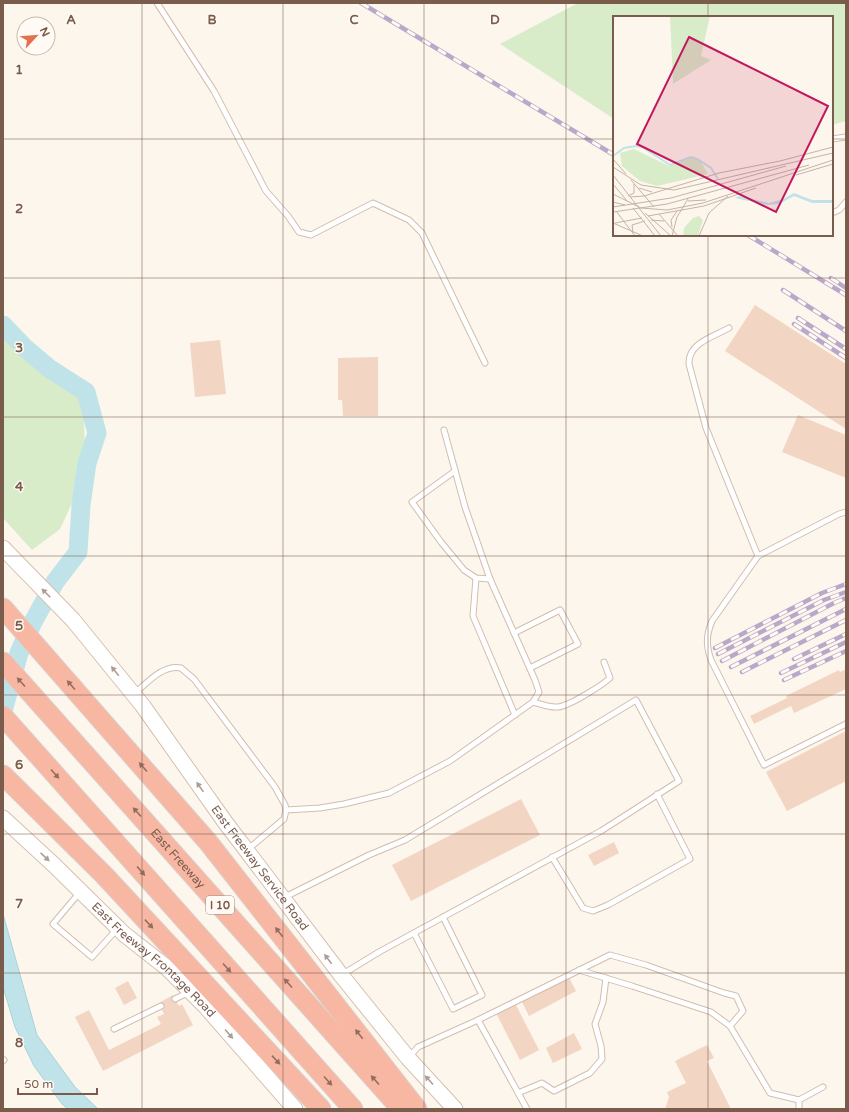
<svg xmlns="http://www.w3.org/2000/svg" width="849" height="1112" font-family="'Varela Round',sans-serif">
	<rect width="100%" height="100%" fill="#fdf6ec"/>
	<g fill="#d8ecc9">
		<polygon points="578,3 846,3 846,121 832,125 832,17 614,17 614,119 500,44"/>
		<polygon points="3,325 39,367 83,398 86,473 60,529 32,550 3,518"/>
	</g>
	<polygon fill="#bfe3e8" stroke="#a5d3da" points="3,914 37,1035 75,1087 98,1109 68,1109 62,1104 34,1066 15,1027 3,987"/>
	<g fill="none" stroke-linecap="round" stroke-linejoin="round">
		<polyline stroke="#bfe3e8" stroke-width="19" points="3,325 25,348 50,369 86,392 97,433 87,463 81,505 78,552 55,582 32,624 19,653 3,711"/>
	</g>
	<g fill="#f3d5c3">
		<polygon points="755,305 846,364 846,429 725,351"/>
		<polygon points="220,340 226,394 195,397 190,343"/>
		<polygon points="378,357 378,416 343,416 342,400 338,400 338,358"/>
		<polygon points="798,415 846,435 846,478 782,452"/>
		<polygon points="846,669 846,689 794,713 791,706 754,724 750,716 787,698 786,696 839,670 840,672"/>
		<polygon points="846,731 846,781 787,811 766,772"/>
		<polygon points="521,799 540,835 411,901 392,865"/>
		<polygon points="614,842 619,853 594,866 588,855"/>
		<polygon points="568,976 576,991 529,1016 521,1000"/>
		<polygon points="128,981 137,998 124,1005 115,988"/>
		<polygon points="173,995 179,1006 182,1004 193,1025 103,1071 75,1017 89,1010 109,1050 161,1024 157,1017 164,1014 159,1003"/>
		<polygon points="515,1003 539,1050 520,1060 496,1013"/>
		<polygon points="574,1033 582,1049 553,1063 546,1048"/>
		<polygon points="707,1045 714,1058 707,1061 731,1109 665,1109 669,1097 667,1092 686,1083 675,1061"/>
	</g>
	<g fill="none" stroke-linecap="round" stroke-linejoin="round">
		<g stroke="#d1beb0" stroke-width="7">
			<g id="lane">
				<polyline points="157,3 214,91 266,191 288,216 299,232 311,235 373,203 409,220 422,233 485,363"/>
				<polyline points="832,139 846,137"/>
				<polyline points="832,213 839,210 846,202"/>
				<path d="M729 328C713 337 688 343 689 364L706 428 758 556"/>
				<polyline points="455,471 412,502 441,542 464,570 476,578 490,579"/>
				<path d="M846 512 839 514 758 556 712 621C706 635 706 646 711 660L764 765 846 724"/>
				<polyline points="476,578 473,616 515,715"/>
				<polyline points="514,633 560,610 578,644 530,668"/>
				<path d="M134 694C147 683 163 664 181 668L194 679 275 787 285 805 286 810 284 819 247 850"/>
				<path d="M533 702C541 704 549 708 558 707 569 706 601 686 610 678L604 662"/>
				<polyline points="286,810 320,808 344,804 389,793 450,761 533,702 539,692 535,680 490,579 465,507 444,430"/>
				<polyline points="552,857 583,908 593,911 608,905 690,859 657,794"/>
				<polyline points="80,892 53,924 92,957 117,929"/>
				<polyline points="285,897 369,855 405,840 636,700 679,781 601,831 379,952 343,974"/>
				<polyline points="414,933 453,1009 482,995 443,917"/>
				<polyline points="579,970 632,986 711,1012 730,1026 770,1093 799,1100 823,1087"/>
				<polyline points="175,999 189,992"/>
				<polyline points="478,1020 527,1109"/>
				<polyline points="114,1029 161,1006"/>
				<polyline points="409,1057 418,1047 478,1020 610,955 646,965 724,993 736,996 743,1011 730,1026"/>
				<polyline points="3,1061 4,1060"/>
				<polyline points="518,1093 542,1083 554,1091 590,1073 602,1059 601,1046 595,1024 603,1002 606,978"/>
				<polyline points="799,1100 799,1109"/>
			</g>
		</g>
		<g stroke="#d6c0b0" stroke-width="17">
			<g id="secondary">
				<path id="s1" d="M3 548 73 620 143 706 225 822 341 975 408 1058 455 1109"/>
				<path id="s2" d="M3 818 54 865 124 934 166 967 206 1007 295 1109"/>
			</g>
		</g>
		<g stroke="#dad1cd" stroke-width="21">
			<g id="highway">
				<polyline points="3,608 208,842 417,1109"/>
				<path id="s3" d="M3 662 401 1109"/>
				<polyline points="3,716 353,1109"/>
				<polyline points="3,775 104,875 321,1109"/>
			</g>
		</g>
		<use href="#lane" stroke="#fff" stroke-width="5"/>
		<use href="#secondary" stroke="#fff" stroke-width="15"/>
		<use href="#highway" stroke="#f7b7a3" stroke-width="19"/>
		<g stroke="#b9a8c9" stroke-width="4.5">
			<g id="rail">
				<polyline points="361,3 614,155"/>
				<polyline points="748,235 846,295"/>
				<polyline points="831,278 846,288"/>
				<polyline points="783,290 846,331"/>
				<polyline points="798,318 846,349"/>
				<polyline points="794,324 846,358"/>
				<polyline points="715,648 822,593 846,584"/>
				<polyline points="718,654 824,600 846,592"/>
				<polyline points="794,659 846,634"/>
				<polyline points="722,661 834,603 846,598"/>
				<polyline points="731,667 846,609"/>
				<polyline points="742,672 846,620"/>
				<polyline points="781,673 846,642"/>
				<polyline points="784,680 846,651"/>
			</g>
		</g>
		<use href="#rail" stroke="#fffaf3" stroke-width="3" stroke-dasharray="9" stroke-linecap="butt"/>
	</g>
	<defs><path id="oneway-solid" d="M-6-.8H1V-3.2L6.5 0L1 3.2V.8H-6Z"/></defs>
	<g fill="#af9d94">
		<use href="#oneway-solid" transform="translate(46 593) rotate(-135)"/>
		<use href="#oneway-solid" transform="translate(115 671) rotate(-129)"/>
		<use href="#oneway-solid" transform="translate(200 787) rotate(-125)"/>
		<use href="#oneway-solid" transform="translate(45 857) rotate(43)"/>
		<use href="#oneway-solid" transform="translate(328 959) rotate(-127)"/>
		<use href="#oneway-solid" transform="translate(229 1034) rotate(49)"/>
		<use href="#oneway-solid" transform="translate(429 1080) rotate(-132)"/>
	</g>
	<g fill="#936e5e">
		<use href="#oneway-solid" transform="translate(21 682) rotate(-132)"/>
		<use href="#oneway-solid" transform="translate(71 685) rotate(-131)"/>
		<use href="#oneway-solid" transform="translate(143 767) rotate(-131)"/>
		<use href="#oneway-solid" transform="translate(55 774) rotate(48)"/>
		<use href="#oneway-solid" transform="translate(137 812) rotate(-132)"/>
		<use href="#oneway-solid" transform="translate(141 871) rotate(49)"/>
		<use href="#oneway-solid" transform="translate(149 924) rotate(47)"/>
		<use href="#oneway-solid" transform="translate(279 932) rotate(-128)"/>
		<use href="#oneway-solid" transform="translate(227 968) rotate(48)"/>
		<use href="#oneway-solid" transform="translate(288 983) rotate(-132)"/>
		<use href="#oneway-solid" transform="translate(359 1034) rotate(-128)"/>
		<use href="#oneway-solid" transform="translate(276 1060) rotate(47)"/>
		<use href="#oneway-solid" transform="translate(375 1080) rotate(-132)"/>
		<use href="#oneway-solid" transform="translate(328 1081) rotate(48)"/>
	</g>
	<path fill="none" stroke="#7a5c4d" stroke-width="1" stroke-opacity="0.55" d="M142 3V1109M283 3V1109M424 3V1109M566 3V1109M708 3V17M3 139H614M832 139H846M708 235V1109M3 278H846M3 417H846M3 556H846M3 695H846M3 834H846M3 973H846"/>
	<g text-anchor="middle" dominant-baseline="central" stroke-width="3" stroke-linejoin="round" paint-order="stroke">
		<rect fill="#fffaf3" stroke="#a28b7f" stroke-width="1" x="206" y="896" width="28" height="18" rx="3"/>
		<g font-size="11" font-weight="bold" fill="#7a5c4d">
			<text x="220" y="905">I 10</text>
		</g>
		<g font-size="12" fill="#7a5c4d" stroke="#fffaf3">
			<text stroke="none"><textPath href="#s3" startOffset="263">East Freeway</textPath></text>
			<text stroke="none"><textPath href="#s1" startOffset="411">East Freeway Service Road</textPath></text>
			<text stroke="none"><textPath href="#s2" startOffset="207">East Freeway Frontage Road</textPath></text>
		</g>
	</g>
	<g transform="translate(613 16)">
		<rect width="220" height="220" fill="#fdf6ec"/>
		<path d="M57 0H97L88 40 98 44 60 68ZM21 133 56 150 79 142 88 146 95 158 44 170 27 165 9 150 7 137ZM86 200 90 204 85 220H70L71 212 80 202Z" fill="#d8ecc9"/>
		<path d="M181 177 199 184H220V187H199L181 180 166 188 154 189 122 182 126 180 156 187 170 183Z" fill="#bfe3e8"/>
		<path fill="none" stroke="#bfe3e8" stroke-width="2" d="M0 140 11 132 23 130 29 131 57 149 78 141 84 143 98 152 105 163"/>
		<path fill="none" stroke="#c5b3a7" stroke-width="1" d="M0 143 13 158M0 151 28 169 61 174 220 137M0 159 48 220M183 159 220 148M18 164 41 191M0 168 14 185M26 172 39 176M0 178 28 192 54 194 90 187 220 144M15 180 21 177V168M17 181 31 180 106 157 167 145 220 131M75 185 93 184M0 186 12 189M0 191 58 182 173 150M20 192 42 220M3 195 22 220M0 196 54 188 196 149M32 197 58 220M46 198 65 220M35 200 91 190 143 172M38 204 51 205M0 207 30 220M2 207 29 202M59 211 58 204 64 195M20 217 19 209 32 205M59 220 64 201 75 183M86 220 96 197 115 180"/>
		<path fill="#c2185b" fill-opacity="0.15" stroke="#c2185b" stroke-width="2" d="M76 21 215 90 163 196 24 128Z"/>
		<rect width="220" height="220" fill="none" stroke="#7a5c4d" stroke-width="2"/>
	</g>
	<g font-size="13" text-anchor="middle" font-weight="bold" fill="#7a5c4d" stroke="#fffaf3" stroke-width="3" stroke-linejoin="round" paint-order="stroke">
		<text x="71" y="24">A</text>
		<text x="212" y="24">B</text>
		<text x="354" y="24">C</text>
		<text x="495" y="24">D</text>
		<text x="19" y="74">1</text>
		<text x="19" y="213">2</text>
		<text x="19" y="352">3</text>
		<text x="19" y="491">4</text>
		<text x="19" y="630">5</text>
		<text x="19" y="769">6</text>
		<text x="19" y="908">7</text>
		<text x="19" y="1047">8</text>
	</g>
	<rect width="849" height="1112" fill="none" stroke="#7a5c4d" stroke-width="8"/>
	<g transform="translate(36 36) rotate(64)"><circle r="19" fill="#fffaf3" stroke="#cabbb1"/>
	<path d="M0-3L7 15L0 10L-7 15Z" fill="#e76f51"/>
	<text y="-6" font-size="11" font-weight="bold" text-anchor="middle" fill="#7a5c4d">N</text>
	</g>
	<path d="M18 1088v6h79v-6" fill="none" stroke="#7a5c4d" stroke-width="2"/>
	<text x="24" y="1088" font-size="12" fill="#7a5c4d" stroke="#fffaf3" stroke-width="3" paint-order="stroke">50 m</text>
</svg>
